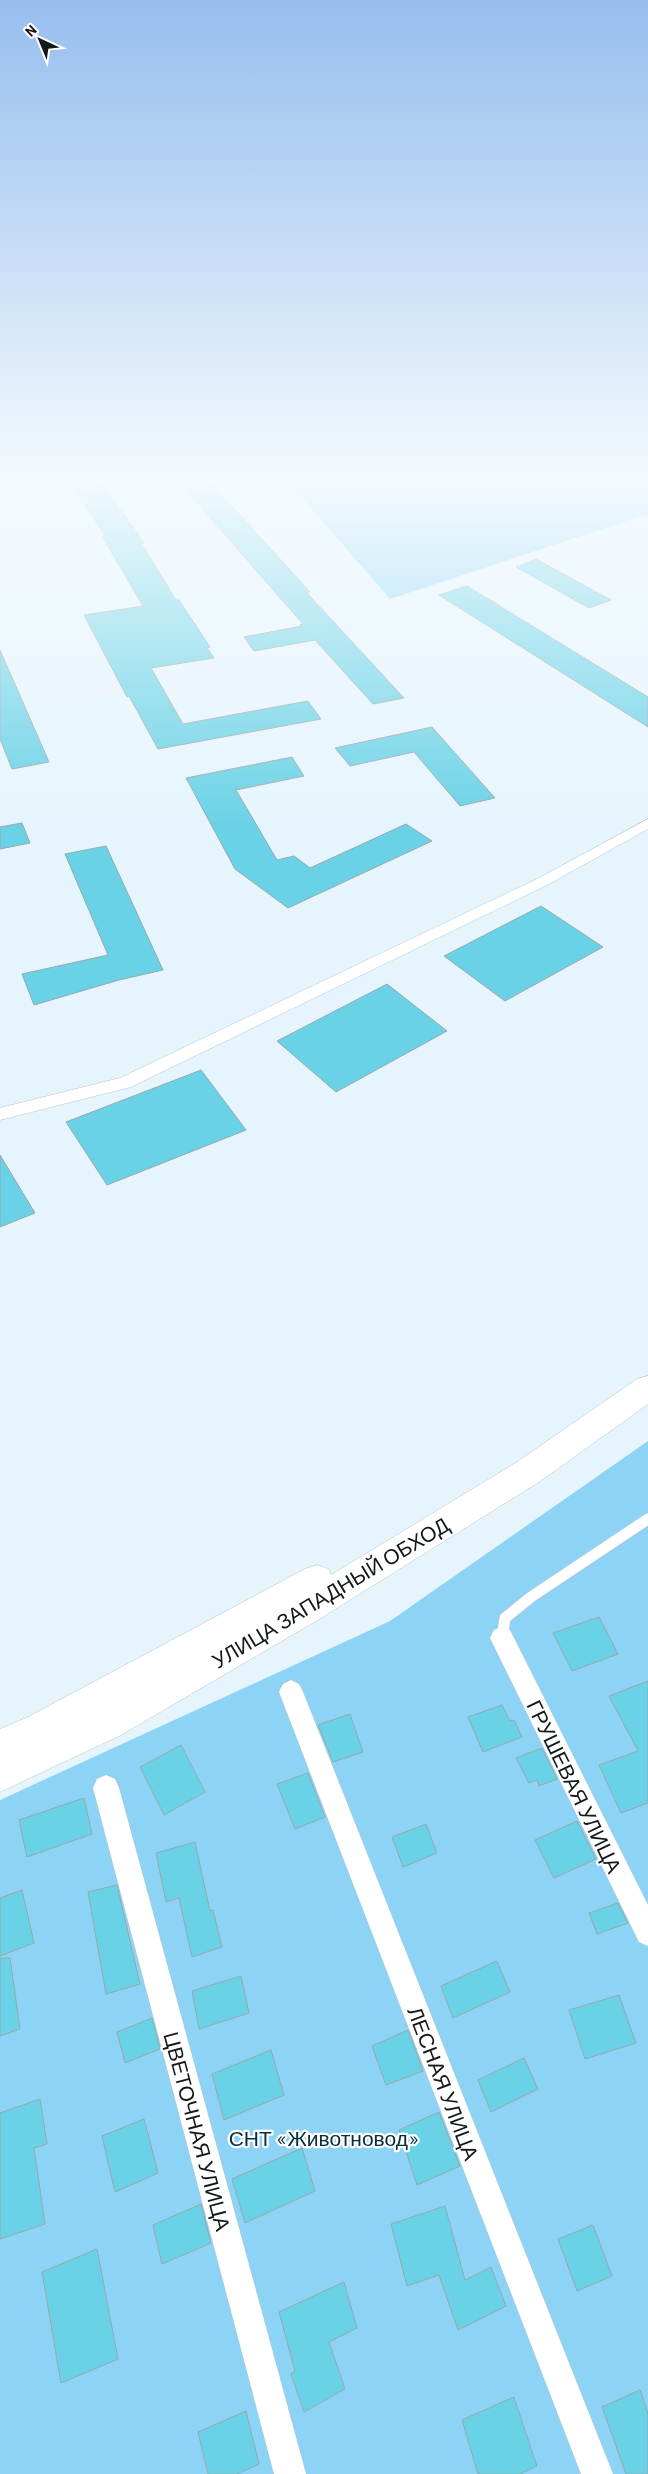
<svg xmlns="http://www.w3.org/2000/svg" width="648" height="2474" font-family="Barlow,sans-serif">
	<rect width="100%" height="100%" fill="#e6f5fd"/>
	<g fill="#8cd3f5">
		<polygon points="287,480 648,480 648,514 390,599"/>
		<polygon points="648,1441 648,2474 0,2474 0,1800 390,1621"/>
	</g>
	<g fill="#6ad2e6" stroke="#98a8ab">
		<polygon points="67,480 99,480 144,543 141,543 176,600 179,600 210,647 207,648 214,658 151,668 183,724 308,701 321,719 158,749 129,696 127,697 84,615 143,606 102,536 105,535"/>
		<polygon points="177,480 206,480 240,515 310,592 306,592 404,698 373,704 315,640 254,651 244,637 302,626 300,625 303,624"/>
		<polygon points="536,559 611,600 589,608 516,567"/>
		<polygon points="467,586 648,697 648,727 439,595"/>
		<polygon points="0,650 49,762 12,769 0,739"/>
		<polygon points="432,727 495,798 460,806 414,752 350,766 335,748"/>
		<polygon points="292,757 304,776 236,790 277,860 294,856 310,868 406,824 432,841 288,908 235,869 186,778"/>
		<polygon points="22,823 30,843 0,849 0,827"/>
		<polygon points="106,846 163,970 119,980 34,1005 22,974 108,955 65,854"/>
		<polygon points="541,906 603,947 505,1001 444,956"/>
		<polygon points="387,984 447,1031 336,1092 277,1041"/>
		<polygon points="201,1070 246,1130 107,1185 66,1122"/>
		<polygon points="0,1155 35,1213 0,1227"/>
		<polygon points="599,1617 618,1654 572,1671 553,1633"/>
		<polygon points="648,1681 648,1803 621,1813 599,1765 638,1751 609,1696"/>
		<polygon points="502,1705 510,1721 514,1720 522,1737 483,1752 468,1717"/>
		<polygon points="350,1714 363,1752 333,1762 318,1725"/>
		<polygon points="181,1745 205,1792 164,1815 140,1767"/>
		<polygon points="542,1748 557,1779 539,1786 537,1780 529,1783 516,1758"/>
		<polygon points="308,1773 325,1817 295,1829 277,1784"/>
		<polygon points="84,1798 92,1834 27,1857 19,1820"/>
		<polygon points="577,1821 596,1859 554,1878 535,1840"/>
		<polygon points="426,1824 437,1853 403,1867 392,1837"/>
		<polygon points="195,1842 210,1911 213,1910 222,1947 192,1957 179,1898 166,1902 156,1853"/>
		<polygon points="117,1885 140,1984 106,1994 88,1892"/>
		<polygon points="22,1890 34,1943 0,1956 0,1898"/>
		<polygon points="618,1903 628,1923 597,1934 589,1913"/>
		<polygon points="0,1958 10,1958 20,2029 0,2036"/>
		<polygon points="497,1961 510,1992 453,2018 441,1986"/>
		<polygon points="241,1976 249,2013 199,2029 192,1991"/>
		<polygon points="619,1995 636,2043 585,2059 569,2010"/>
		<polygon points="152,2018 160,2049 125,2063 117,2032"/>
		<polygon points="408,2030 423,2071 386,2085 372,2046"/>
		<polygon points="271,2050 284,2095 224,2120 212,2074"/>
		<polygon points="524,2058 538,2089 491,2112 478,2080"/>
		<polygon points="40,2099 47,2144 34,2148 45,2224 0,2239 0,2113"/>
		<polygon points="439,2112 460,2166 417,2185 399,2130"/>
		<polygon points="144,2119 158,2173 115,2192 102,2136"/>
		<polygon points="302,2148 315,2191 245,2223 232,2179"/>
		<polygon points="201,2204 211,2243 162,2264 153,2225"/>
		<polygon points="445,2206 465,2280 491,2267 506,2306 458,2330 439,2275 407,2286 391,2224"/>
		<polygon points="593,2225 612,2276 577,2291 558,2239"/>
		<polygon points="97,2249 118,2359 61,2383 42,2272"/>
		<polygon points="344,2282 357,2328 329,2342 345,2389 304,2412 291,2374 295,2371 279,2312"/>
		<polygon points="640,2390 648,2413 648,2474 626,2474 602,2407"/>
		<polygon points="514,2397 537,2466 520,2474 478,2474 462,2420"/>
		<polygon points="246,2411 259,2464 237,2474 208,2474 198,2432"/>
	</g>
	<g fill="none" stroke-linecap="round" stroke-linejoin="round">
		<g stroke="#b7c5cd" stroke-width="12">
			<polyline id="service" points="502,1638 505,1618 531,1597 648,1519"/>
		</g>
		<g stroke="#b7c5cd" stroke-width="1">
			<g id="minor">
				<polygon points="648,819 648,829 549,884 131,1087 0,1120 0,1108 120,1078 539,878"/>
				<polygon points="502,1627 510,1630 648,1905 648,1946 639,1942 494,1646 490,1638 494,1630"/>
				<polygon points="291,1680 299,1684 303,1692 613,2474 581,2474 279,1692 283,1684"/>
				<polygon points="106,1775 115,1779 119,1788 306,2474 274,2474 93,1788 97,1779"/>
			</g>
		</g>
		<g stroke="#b7c5cd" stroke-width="1">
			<polygon id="trunk" points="648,1376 648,1404 539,1482 316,1621 121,1735 0,1792 0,1729 28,1717 305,1569 317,1565 329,1569 331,1575 517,1462 637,1379"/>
		</g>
		<use href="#service" stroke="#fff" stroke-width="11"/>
		<use href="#minor" fill="#fff" fill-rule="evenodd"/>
		<use href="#trunk" fill="#fff" fill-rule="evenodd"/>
	</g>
	<linearGradient id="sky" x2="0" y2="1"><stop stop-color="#96beee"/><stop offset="0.58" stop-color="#f4fafe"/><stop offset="1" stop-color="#f4fafe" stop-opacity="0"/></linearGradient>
	<rect width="648" height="826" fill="url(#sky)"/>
	<g text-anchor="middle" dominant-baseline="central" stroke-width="4.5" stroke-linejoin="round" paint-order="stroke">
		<g font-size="21" fill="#13181b" stroke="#fff">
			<text transform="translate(330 1592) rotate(-31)">УЛИЦА ЗАПАДНЫЙ ОБХОД</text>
			<text transform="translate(575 1786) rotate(64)">ГРУШЕВАЯ УЛИЦА</text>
			<text transform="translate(444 2083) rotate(69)">ЛЕСНАЯ УЛИЦА</text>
			<text transform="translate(198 2131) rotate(75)">ЦВЕТОЧНАЯ УЛИЦА</text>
		</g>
		<g font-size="21" fill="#052e3e" stroke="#fff">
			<text x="324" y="2137">СНТ «Животновод»</text>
		</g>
	</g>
	<g transform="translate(40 40) rotate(316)" stroke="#ffffff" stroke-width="4" paint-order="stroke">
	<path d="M0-4L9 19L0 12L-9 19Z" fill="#13181b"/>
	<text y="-8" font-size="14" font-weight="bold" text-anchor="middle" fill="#13181b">N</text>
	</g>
</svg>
